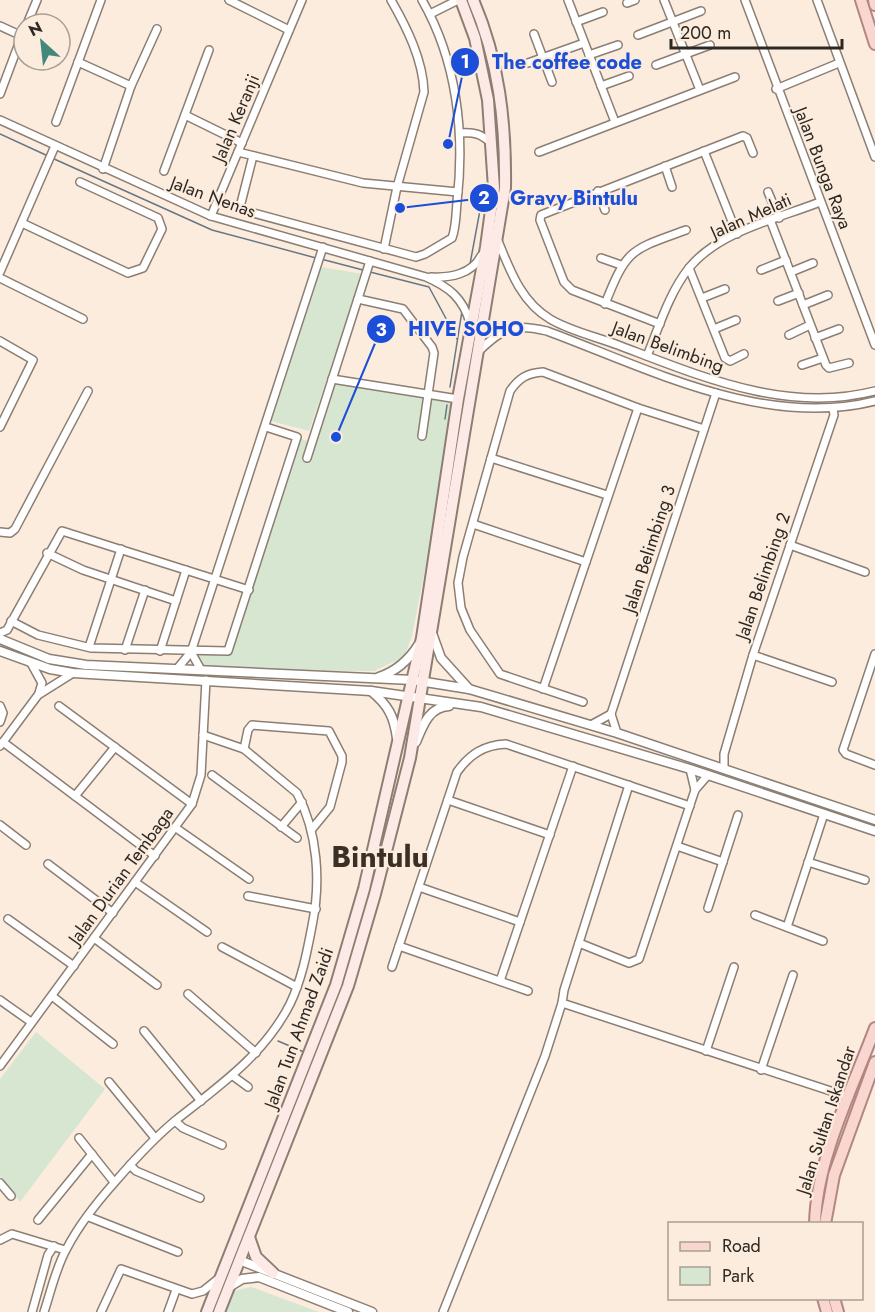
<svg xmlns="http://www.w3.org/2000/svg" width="875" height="1312" font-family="Jost,sans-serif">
	<rect width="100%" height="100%" fill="#fbecde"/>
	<g fill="#d7e6d0">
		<polygon points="321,267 363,274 309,431 271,421"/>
		<polygon points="332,379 458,399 412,636 404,657 374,671 201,670 191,652 225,653 297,437 312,443"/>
		<polygon points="36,1032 105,1089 20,1202 0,1176 0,1079"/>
		<polygon points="251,1287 319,1312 225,1312 233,1291"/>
	</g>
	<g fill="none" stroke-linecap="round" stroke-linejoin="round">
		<g stroke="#687684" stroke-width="1.5">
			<polyline points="0,134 48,156"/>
			<polyline points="52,158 212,230 316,258"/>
			<polyline points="321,259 363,270"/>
			<polyline points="470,264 483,194"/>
			<polyline points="370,272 429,287 457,339"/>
			<polyline points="450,387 462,311"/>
			<polyline points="445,419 447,405"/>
			<polyline points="278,1041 304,1052"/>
			<polyline points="247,1196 254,1178"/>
		</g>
		<g stroke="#8c7e72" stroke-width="10">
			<g id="minor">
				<polyline points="229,0 289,30"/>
				<polyline points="568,0 615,122"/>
				<polyline points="664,0 700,90"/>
				<polyline points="745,0 875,345"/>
				<polyline points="817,0 875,157"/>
				<polyline points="627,3 635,0"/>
				<polyline points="430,14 458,0"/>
				<polyline points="576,22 603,12"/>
				<polyline points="27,24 37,0"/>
				<polyline points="0,26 22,36"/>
				<polyline points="534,34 552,82"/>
				<polyline points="638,35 701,11"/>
				<polyline points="589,55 618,45"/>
				<polyline points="78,62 131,86"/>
				<polyline points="528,63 584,43"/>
				<polyline points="656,65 710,45"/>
				<polyline points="601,86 629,76"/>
				<polyline points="776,89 839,63"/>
				<polyline points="0,94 24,30"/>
				<polyline points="185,115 242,143"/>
				<path d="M0 120 211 216 426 277C449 287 463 298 470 323"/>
				<polyline points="56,122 101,0"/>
				<path d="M461 133C475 132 481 134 491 143"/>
				<polyline points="704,151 737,234"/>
				<polyline points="238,152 363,183 458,192"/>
				<polyline points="539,152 735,77"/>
				<path d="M253 156 240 207 242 210 416 257 425 254 452 238C456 228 456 213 457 202 465 133 457 61 422 0"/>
				<polyline points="665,166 672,187"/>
				<polyline points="103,169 131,86 157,29"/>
				<polyline points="164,171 209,50"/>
				<polyline points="598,191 605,210"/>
				<polyline points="768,192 779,218"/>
				<polyline points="211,216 302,0"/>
				<polyline points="771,222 826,365 829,368 849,363"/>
				<polyline points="22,223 128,273 143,268 162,229 158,218 80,182"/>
				<path d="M498 241C510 270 521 302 550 319 570 331 597 337 618 345 700 376 786 414 875 391"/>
				<path d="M384 249 397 187 424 92C423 60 407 28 391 0"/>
				<polyline points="601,258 621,265"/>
				<polyline points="689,268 725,358 730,361 744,354"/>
				<polyline points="761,270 786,260"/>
				<polyline points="0,272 55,146"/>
				<polyline points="791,272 813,263"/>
				<path d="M431 277C450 278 472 274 481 256"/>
				<polyline points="0,278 83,319"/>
				<polyline points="702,298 725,289"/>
				<polyline points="358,299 403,309 432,347 434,353 422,436"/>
				<polyline points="778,301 799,293"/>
				<path d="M605 304C627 248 631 250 686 230"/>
				<polyline points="803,305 828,295"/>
				<polyline points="660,324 572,290 564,282 540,220 541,215 743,136 747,138 753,153"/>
				<polyline points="714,329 736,320"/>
				<polyline points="789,335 810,325"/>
				<polyline points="815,338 839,329"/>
				<polyline points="0,341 33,360 0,427"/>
				<path d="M479 351C504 327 513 323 547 331 649 369 765 429 875 401"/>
				<path d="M647 356C659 327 669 293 689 268 719 231 777 219 820 202"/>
				<polyline points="802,365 823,358"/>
				<polyline points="332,379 458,399"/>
				<polyline points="307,458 370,261"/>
				<polyline points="491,458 607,495"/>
				<polyline points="473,524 586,562"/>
				<polyline points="0,532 10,533 15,529 88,391"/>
				<polyline points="790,545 865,572"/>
				<polyline points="47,553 83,570 176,601"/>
				<polyline points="11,621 38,635 91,648 228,651 297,437 266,427"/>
				<polyline points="0,633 7,630 62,531 249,590"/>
				<polyline points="89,647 121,549"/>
				<polyline points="125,650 145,590"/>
				<polyline points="160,651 186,570"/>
				<polyline points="191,652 201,670"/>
				<polyline points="875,654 843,750 846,754 875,765"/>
				<polyline points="753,655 832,682"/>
				<polyline points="31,663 42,683 39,693"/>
				<polyline points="177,669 191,652 323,247"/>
				<polyline points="543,689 638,408"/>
				<path d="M583 702 500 674 470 630 461 608 458 583 463 557 510 391C519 378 527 373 543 372L638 408 704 429"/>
				<polyline points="0,706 3,713 0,722"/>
				<polyline points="59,706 192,804"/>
				<polyline points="591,725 611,714"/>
				<polyline points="617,733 611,714 716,393"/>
				<polyline points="3,742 155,856"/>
				<polyline points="0,746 38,695 73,673"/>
				<polyline points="244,749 248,730 252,725 329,731 342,756 342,762 330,807 312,829"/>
				<polyline points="690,769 695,790"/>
				<polyline points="724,769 724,754 753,655 834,415 833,409"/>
				<polyline points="212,775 297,838"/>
				<polyline points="629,785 564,990 562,1003 849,1097"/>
				<polyline points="75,796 115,747"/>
				<polyline points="448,800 550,835"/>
				<polyline points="0,825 26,845"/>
				<polyline points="281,827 302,802"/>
				<polyline points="176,828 249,879"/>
				<polyline points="677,846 723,862"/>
				<polyline points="808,862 865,880"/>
				<polyline points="48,864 113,913"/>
				<polyline points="135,882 207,932"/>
				<polyline points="419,887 520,922"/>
				<polyline points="248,896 316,909"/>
				<polyline points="708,908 738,815"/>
				<polyline points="755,915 823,941"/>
				<polyline points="8,919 74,966"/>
				<polyline points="787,927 824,814"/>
				<polyline points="94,938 157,985"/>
				<polyline points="579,943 629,963 639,959 695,790 708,775"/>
				<polyline points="399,946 528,991"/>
				<polyline points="222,947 297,987"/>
				<path d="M392 967 457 772C470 754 484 745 506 744L690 806"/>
				<polyline points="500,981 573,766"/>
				<polyline points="188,994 256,1053"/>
				<polyline points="52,996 113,1044"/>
				<polyline points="0,1000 31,1022"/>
				<polyline points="144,1031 201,1101"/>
				<polyline points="706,1051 734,967"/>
				<polyline points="0,1066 192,804 201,775 206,680"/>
				<polyline points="761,1070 793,975"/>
				<polyline points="233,1076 248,1087"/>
				<polyline points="109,1082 155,1138"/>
				<polyline points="175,1121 183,1128 222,1145"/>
				<polyline points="79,1138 114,1182"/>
				<polyline points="130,1165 136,1171 200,1198"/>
				<polyline points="0,1183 11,1196"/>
				<polyline points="89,1217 178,1252"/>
				<polyline points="38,1220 92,1154"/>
				<polyline points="0,1240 12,1234 65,1250"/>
				<polyline points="32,1312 48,1255 54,1246"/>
				<path d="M44 1312C51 1291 56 1267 67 1248 79 1225 98 1201 115 1182 134 1160 154 1138 176 1120 219 1086 264 1055 290 1004 302 979 307 952 312 926 321 882 318 833 297 793L244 749 203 735"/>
				<polyline points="101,1312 121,1269 192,1294 203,1291 218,1279"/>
				<polyline points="168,1312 176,1290"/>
				<polyline points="443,1312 545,1056 562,1003"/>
			</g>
		</g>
		<g stroke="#8c7e72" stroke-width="11">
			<g id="tertiary">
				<polyline points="432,633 441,658 469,689"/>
				<polyline points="0,639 49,659 86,665 413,680 469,689 617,733 875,820"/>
				<polyline points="0,651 50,669 73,673 371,691 481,707 690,769 875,831"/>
				<path d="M379 677C397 671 409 660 419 644"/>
				<path d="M371 691C388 705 394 716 397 738"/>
				<path d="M416 742C423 725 429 707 449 706"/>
				<polyline points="239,1260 372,1312"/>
				<polyline points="229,1287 242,1279 259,1277 348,1312"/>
			</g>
		</g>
		<g stroke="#8c7e72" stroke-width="14">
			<g id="secondary">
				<polyline points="249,1237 256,1257 273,1273"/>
				<polyline points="207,1312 336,985 364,889 422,638 458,399 486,247 494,188 488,100 475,38 461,0"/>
				<path d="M219 1312 348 986 375 894 410 758 505 188C506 123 499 60 473 0"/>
			</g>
		</g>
		<g stroke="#b1877f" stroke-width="14">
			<g id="primary">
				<polyline points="861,0 875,44"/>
				<polyline points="874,0 875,5"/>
				<path d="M815 1224C816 1160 853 1087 875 1028"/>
				<polyline points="825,1224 834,1175 875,1062"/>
				<polyline points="823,1298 827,1312"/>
				<polyline points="834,1298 838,1312"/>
			</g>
		</g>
		<use href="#minor" stroke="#fff" stroke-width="7"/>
		<use href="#tertiary" stroke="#fff" stroke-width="8"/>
		<use href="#secondary" stroke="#fdeae7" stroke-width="10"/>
		<use href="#primary" stroke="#fad6d0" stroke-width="10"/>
	</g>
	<g text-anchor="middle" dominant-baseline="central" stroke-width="4.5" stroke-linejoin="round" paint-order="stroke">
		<g font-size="18" fill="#2e2823" stroke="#fbecde">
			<text transform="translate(236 118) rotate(-67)">Jalan Keranji</text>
			<text transform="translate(823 168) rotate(69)">Jalan Bunga Raya</text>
			<text transform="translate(213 197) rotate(20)">Jalan Nenas</text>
			<text transform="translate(751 216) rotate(-24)">Jalan Melati</text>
			<text transform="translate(668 347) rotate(20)">Jalan Belimbing</text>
			<text transform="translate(649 549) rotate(-72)">Jalan Belimbing 3</text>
			<text transform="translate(763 576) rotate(-71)">Jalan Belimbing 2</text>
			<text transform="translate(121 876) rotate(-54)">Jalan Durian Tembaga</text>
			<text transform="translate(299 1028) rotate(-70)">Jalan Tun Ahmad Zaidi</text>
			<text transform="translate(826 1120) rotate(-72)">Jalan Sultan Iskandar</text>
		</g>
		<g font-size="30" font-weight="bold" fill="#3b3025" stroke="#fbecde">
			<text x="380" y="856">Bintulu</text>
		</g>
	</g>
	<path fill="none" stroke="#1d4ed8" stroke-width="2" d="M448 144L465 62M400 208L484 198M336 437L381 329"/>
	<g fill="#1d4ed8" stroke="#fbecde" stroke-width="2">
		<circle cx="448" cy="144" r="6"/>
		<circle cx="400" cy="208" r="6"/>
		<circle cx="336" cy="437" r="6"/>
		<circle cx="465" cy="62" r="15"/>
		<circle cx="484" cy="198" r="15"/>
		<circle cx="381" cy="329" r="15"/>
	</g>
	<g font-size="18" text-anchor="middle" font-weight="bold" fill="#fff">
		<text x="465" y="68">1</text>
		<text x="484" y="204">2</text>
		<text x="381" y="336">3</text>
	</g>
	<g font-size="20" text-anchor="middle" font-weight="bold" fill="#1d4ed8" stroke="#fbecde" stroke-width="4.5" stroke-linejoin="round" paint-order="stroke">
		<text x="567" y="69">The coffee code</text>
		<text x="574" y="205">Gravy Bintulu</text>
		<text x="466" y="336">HIVE SOHO</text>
	</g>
	<rect x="668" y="1222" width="195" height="78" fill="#fbecde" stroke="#a99e93" stroke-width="1.5"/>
	<rect x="680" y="1242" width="30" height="9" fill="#fad6d0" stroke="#a99e93" stroke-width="1.5"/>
	<text x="722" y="1252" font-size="18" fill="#2e2823">Road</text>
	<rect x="680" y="1267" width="30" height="18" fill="#d7e6d0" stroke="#a99e93" stroke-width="1.5"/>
	<text x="722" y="1282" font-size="18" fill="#2e2823">Park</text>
	<g transform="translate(42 42) rotate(333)"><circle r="28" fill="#fbecde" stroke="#a99e93" stroke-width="1.5"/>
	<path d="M0-4.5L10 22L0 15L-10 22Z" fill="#43887d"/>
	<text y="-9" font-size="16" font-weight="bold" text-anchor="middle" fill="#2e2823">N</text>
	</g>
	<path d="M671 39v9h171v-9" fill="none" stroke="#2e2823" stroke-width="3"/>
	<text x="680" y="39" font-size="18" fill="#2e2823" stroke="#fbecde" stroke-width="4.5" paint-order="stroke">200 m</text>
</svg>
